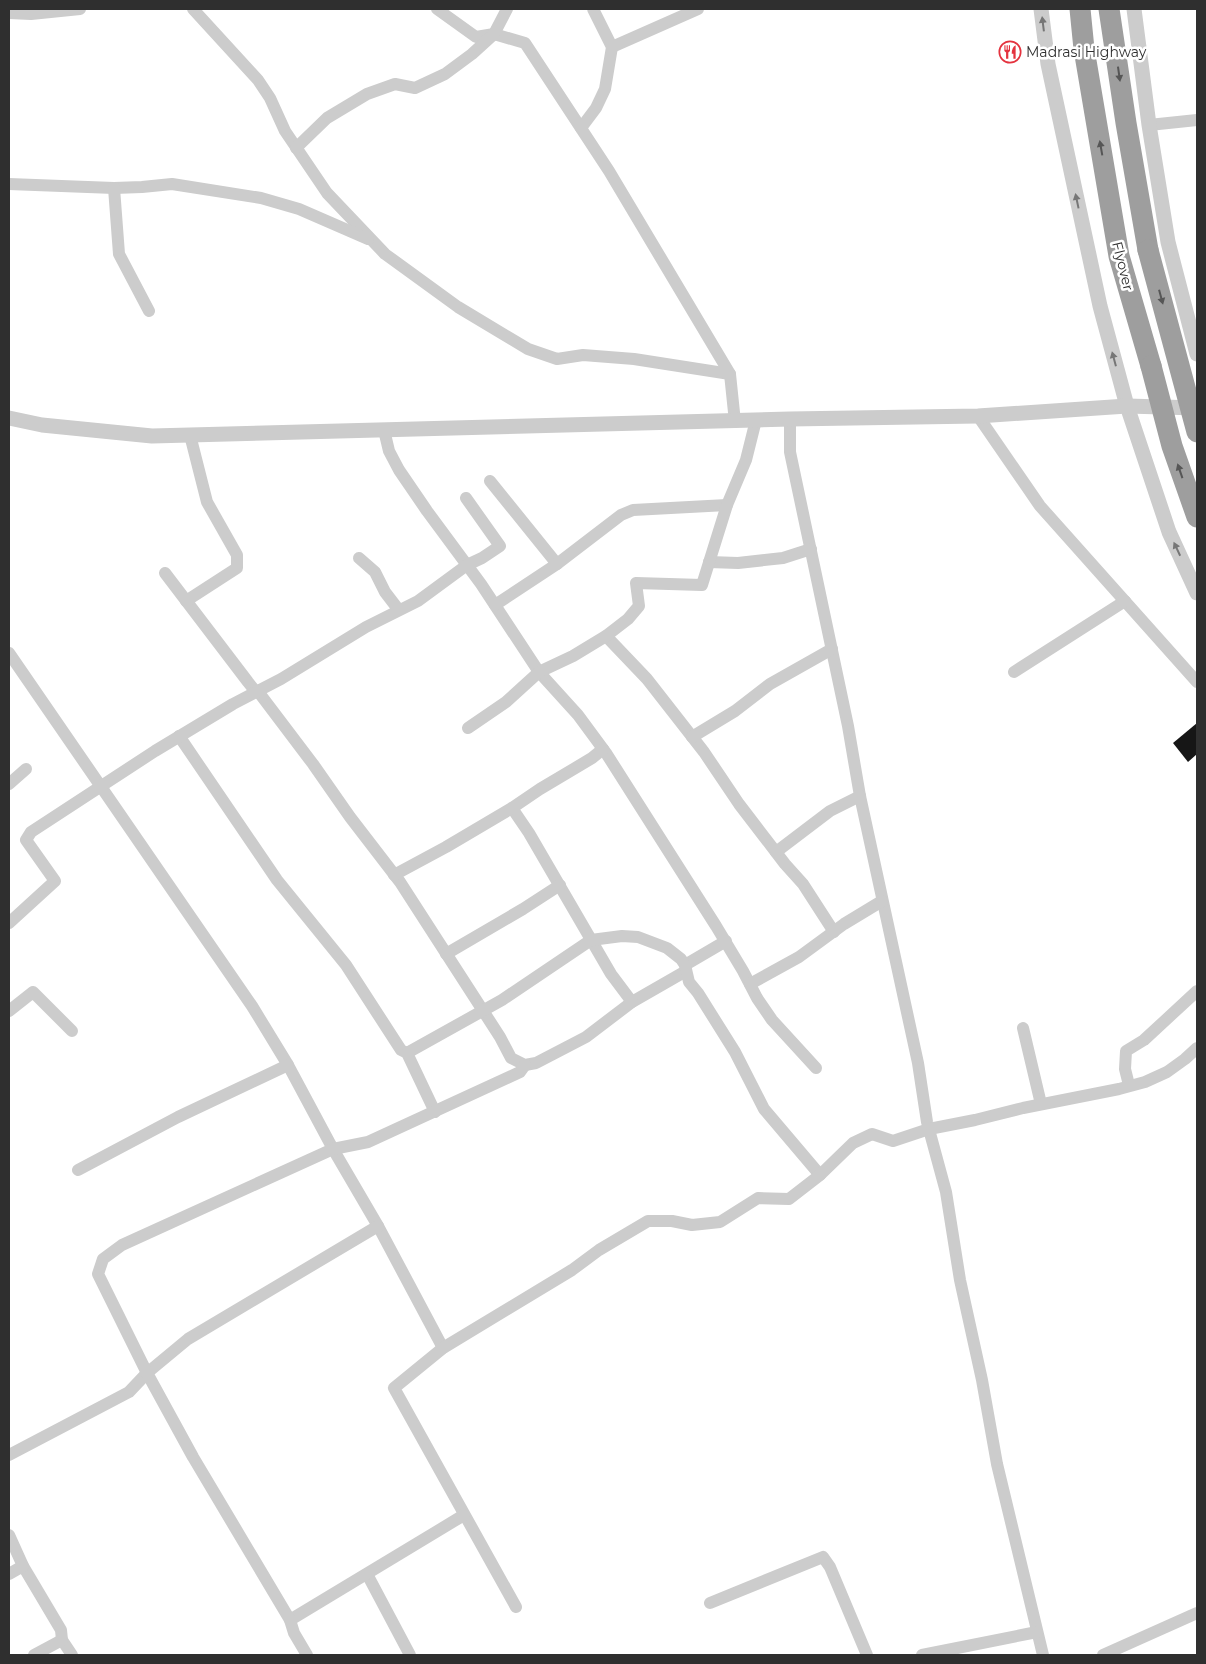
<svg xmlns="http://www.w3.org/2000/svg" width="1206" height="1664" font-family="Montserrat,sans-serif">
	<rect width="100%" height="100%" fill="#fff"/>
	<polygon fill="#161616" points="1197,723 1197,754 1188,762 1173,743"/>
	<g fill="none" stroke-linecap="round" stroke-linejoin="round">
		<g stroke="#ccc" stroke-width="12">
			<polyline points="193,9 258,80 270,98 285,131 327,193 385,254 458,307 528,349 557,359 583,355 634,359 730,374"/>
			<polyline points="437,9 476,37 494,34 525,43 609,171 730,374 735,422"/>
			<polyline points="9,13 31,14 80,9"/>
			<polyline points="612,47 698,9"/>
			<polyline points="1149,125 1197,120"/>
			<polyline points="581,128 596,108 605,89 612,47 593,9"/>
			<polyline points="296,148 327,118 367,94 395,84 415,88 445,74 472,54 494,34 507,9"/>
			<polyline points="9,184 114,188 142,187 172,184 261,198 299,209 368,239"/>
			<polyline points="114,188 119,254 149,311"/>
			<polyline points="978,416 1040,506 1197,682"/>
			<polyline points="790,419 790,452 848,726 860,796 918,1063 927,1122 946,1192 960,1280 982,1380 997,1464 1043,1655"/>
			<polyline points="384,430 389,451 399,470 427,511 481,584 539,672 578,715 606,753 716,926 743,971 757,998 772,1020 816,1068"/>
			<polyline points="490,481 557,564"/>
			<polyline points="359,558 375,572 385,592 398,609"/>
			<polyline points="709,562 738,563 783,558 811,549"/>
			<polyline points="165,573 248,682 256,692 260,694 313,764 350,817 400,882 500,1037 511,1058 525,1065 536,1063 586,1037 632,1002 686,971"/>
			<polyline points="186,601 237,568 237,555 207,502 190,435"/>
			<polyline points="495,605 557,564 621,515 633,510 727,505"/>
			<polyline points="606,636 647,679 704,752 739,804 785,864 803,884 834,932"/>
			<polyline points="9,653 252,1006 288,1065 333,1149 378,1226 443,1348"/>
			<polyline points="1014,672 1125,601"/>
			<polyline points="468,728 506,702 539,672 573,656 606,636 628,619 639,606 636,583 702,585 727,505 746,460 756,420"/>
			<polyline points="179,736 277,880 346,965 401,1050 407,1053 435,1112"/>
			<polyline points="692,737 735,711 770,684 832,649"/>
			<polyline points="9,784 26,769"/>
			<polyline points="512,808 529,833 611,974 632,1002"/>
			<polyline points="776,852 830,811 860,796"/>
			<polyline points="394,875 446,847 512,808 540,789 592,758 603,749"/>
			<polyline points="9,923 55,881 26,840 31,832 155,751 233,704 281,679 366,627 418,601 467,565 482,558 500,546 466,498"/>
			<polyline points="446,954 523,909 560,885"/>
			<polyline points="685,965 726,941"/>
			<polyline points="750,984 799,957 844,924 882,901"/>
			<polyline points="9,1011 33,992 72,1031"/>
			<polyline points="1023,1028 1041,1104"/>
			<polyline points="407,1053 502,1000 591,940 622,936 638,937 667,948 681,959 685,965 689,982 698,993 735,1052 764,1109 820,1175"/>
			<polyline points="1129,1085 1125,1069 1126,1051 1144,1040 1197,991"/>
			<polyline points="78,1170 178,1117 288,1065"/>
			<polyline points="9,1455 129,1392 147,1373 188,1339 378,1226"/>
			<polyline points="9,1535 23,1566 61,1630 62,1640 72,1655"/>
			<polyline points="9,1574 23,1566"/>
			<polyline points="367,1574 410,1655"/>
			<polyline points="710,1603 823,1557 830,1567 867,1655"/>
			<polyline points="516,1607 394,1388 443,1348 572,1270 599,1250 648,1221 672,1221 692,1225 720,1222 758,1198 789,1199 820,1175 853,1143 872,1134 893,1141 929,1129 975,1120 1023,1108 1119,1089 1145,1082 1167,1072 1185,1059 1197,1048"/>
			<polyline points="290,1620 464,1515"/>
			<polyline points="34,1655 62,1640"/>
			<polyline points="307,1655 294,1633 290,1620 193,1457 147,1373 98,1274 103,1259 122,1245 333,1149 368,1142 520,1072 525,1065"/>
			<polyline points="922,1655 1037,1632"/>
			<polyline points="1103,1655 1197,1613"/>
		</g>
		<g stroke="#ccc" stroke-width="15">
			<polyline points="1041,9 1048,64 1100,306 1127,406 1169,532 1197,593"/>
			<polyline points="1134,9 1149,125 1168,242 1197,354"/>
			<polyline points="9,418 42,425 152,436 790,419 978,416 1127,406 1197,408"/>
		</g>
		<g stroke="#9e9e9e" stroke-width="21">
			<polyline points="1080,9 1084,49 1119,256 1151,366"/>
			<polyline points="1109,9 1126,123 1148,250"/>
		</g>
		<g stroke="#9e9e9e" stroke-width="21">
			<polyline points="1148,250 1197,432"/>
			<polyline points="1151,366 1172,446 1197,517"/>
		</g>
	</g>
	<defs><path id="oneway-solid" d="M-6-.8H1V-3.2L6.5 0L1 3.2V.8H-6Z" transform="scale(1.25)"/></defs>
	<g fill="#767676">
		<use href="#oneway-solid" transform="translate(1043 24) rotate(-97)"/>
		<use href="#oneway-solid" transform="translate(1077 201) rotate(-102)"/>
		<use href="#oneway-solid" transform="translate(1114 359) rotate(-105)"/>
		<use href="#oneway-solid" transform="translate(1177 549) rotate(-115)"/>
	</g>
	<g fill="#565656">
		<use href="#oneway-solid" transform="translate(1119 74) rotate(82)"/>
		<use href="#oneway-solid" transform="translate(1101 148) rotate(-100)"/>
		<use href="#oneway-solid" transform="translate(1161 297) rotate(75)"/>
		<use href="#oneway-solid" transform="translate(1180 471) rotate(-109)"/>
	</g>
	<defs>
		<g id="restaurant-ring" transform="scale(1.125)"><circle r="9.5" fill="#fff" stroke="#e4333f" stroke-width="1.5"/><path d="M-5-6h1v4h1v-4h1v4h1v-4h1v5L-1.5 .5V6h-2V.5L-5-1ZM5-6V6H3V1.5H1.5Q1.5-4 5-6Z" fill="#e4333f"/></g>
	</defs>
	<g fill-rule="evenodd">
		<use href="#restaurant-ring" x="1010" y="52"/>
	</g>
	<g text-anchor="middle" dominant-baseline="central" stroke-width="5" stroke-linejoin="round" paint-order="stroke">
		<g font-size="14" fill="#2f2f2f" stroke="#fff" text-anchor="start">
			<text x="1026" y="52">Madrasi Highway</text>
		</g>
		<g font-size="14" fill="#2f2f2f" stroke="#fff">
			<text transform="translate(1123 266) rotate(76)">Flyover</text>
		</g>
	</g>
	<rect width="1206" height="1664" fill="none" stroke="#2f2f2f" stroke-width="20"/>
</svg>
